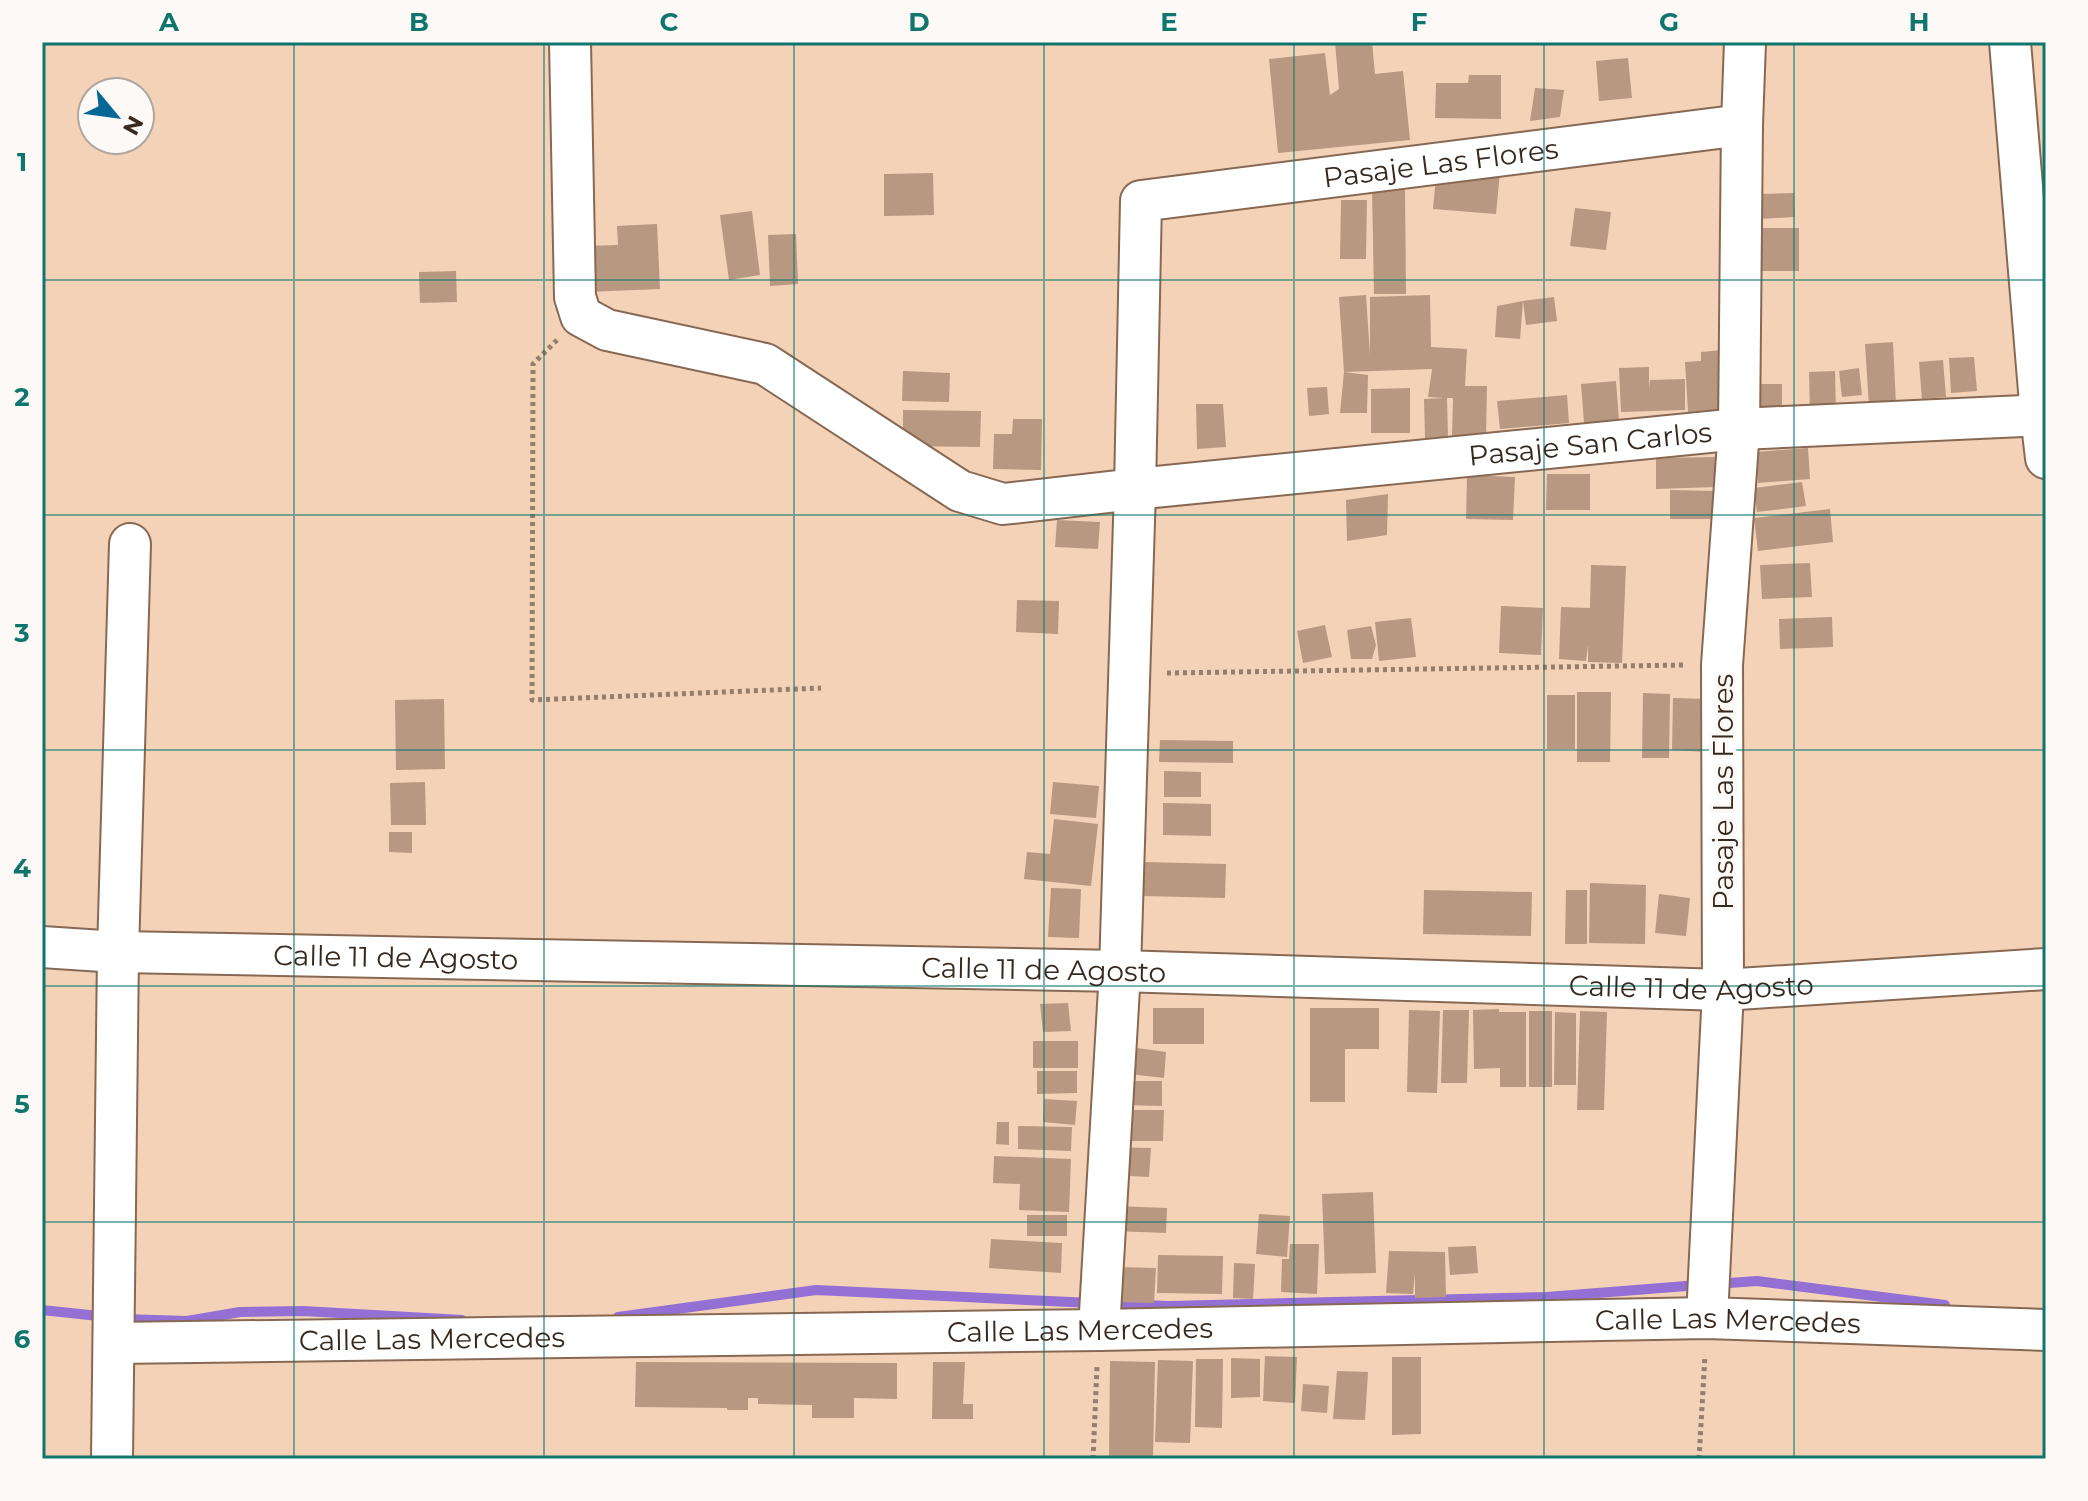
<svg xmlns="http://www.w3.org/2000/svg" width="2088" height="1501" font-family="Montserrat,sans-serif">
	<rect width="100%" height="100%" fill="#f3d2b8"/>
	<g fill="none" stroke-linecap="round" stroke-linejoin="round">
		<g stroke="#946fd4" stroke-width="10">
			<polyline points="1715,1284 1757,1281 1945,1305"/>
			<polyline points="1108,1304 1170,1306 1547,1297 1699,1285"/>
			<polyline points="42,1310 108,1317"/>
			<polyline points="618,1317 816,1290 1092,1303"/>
			<polyline points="123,1319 187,1321 240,1312 303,1311 462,1320"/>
		</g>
	</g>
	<g fill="#b89880">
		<polygon points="1335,42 1372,42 1375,74 1403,71 1410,140 1278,153 1269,59 1325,53 1330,95 1339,89"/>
		<polygon points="1628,58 1632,98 1599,101 1596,61"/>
		<polygon points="1469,75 1501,75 1501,119 1435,118 1436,83 1468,83"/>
		<polygon points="1535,88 1564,90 1560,117 1530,121"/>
		<polygon points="1437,166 1500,172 1496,214 1433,209"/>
		<polygon points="933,173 934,215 884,216 884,174"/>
		<polygon points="1372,188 1405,188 1406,294 1374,294"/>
		<polygon points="1794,193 1795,217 1758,219 1757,194"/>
		<polygon points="1341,200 1367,200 1366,259 1340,259"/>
		<polygon points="1575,208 1611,212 1606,250 1570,246"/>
		<polygon points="752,211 760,275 729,280 720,215"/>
		<polygon points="657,224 660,289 586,292 584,246 618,245 617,226"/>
		<rect x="1762" y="228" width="37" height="43"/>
		<polygon points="796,234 798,284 770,286 768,235"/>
		<polygon points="456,271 457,302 420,303 419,272"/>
		<polygon points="1366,295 1370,355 1370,297 1430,295 1431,347 1467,349 1465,386 1487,386 1486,437 1452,437 1453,398 1447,398 1448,437 1425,438 1424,399 1444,398 1428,397 1432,369 1344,372 1339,297"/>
		<polygon points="1554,297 1557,321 1526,325 1523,301"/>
		<polygon points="1523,301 1520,339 1495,337 1497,306"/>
		<polygon points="1893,342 1896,405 1869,407 1865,344"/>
		<polygon points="1722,350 1725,409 1688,412 1685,362 1701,361 1701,352"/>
		<polygon points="1974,357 1977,391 1951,393 1949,358"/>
		<polygon points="1943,360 1946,397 1922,399 1919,362"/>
		<polygon points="1649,367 1649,389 1650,380 1685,379 1685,410 1621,412 1619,368"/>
		<polygon points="1859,368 1862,395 1842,397 1839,371"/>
		<polygon points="903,371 950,373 949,402 902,401"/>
		<polygon points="1835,371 1836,413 1810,414 1809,372"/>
		<polygon points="1344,372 1368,375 1367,413 1340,413"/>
		<polygon points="1616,381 1619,420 1584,423 1581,384"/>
		<rect x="1759" y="384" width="23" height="36"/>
		<polygon points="1327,387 1329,414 1309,416 1307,388"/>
		<polygon points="1410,388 1410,433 1371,433 1371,389"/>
		<polygon points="1567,395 1569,423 1500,429 1497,401"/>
		<polygon points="1196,404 1223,404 1226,447 1197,449"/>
		<polygon points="903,410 981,411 980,447 903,446"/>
		<polygon points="1013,419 1042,419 1041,470 993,469 994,434 1012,434"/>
		<polygon points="1808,448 1810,479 1758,483 1755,452"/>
		<polygon points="1716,457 1716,487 1656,489 1656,458"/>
		<polygon points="1547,474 1590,474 1590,510 1546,510"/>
		<polygon points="1467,475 1515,477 1513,520 1466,519"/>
		<polygon points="1802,482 1806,506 1757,512 1754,488"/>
		<polygon points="1670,490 1716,491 1715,519 1670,519"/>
		<polygon points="1388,494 1387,535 1347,541 1346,500"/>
		<polygon points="1830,509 1833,542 1758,551 1754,518"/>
		<polygon points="1057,520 1100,522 1098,549 1055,547"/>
		<polygon points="1810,563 1812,597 1762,599 1760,565"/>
		<polygon points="1591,565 1626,566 1622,663 1588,662 1588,645 1586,661 1559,659 1561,607 1590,608"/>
		<polygon points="1017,600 1059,601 1058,634 1016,632"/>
		<polygon points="1501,606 1543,608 1541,655 1499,653"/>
		<polygon points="1832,617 1833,647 1780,649 1779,619"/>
		<polygon points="1411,618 1416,657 1379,661 1375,622"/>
		<polygon points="1325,625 1332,657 1303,663 1297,631"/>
		<polygon points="1371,626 1376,645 1372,659 1351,659 1347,630"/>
		<polygon points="1577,692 1611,692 1610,762 1577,762"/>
		<polygon points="1643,693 1670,694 1669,758 1642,758"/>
		<rect x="1547" y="695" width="28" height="54"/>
		<polygon points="1673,698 1707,699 1706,752 1672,750"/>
		<polygon points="444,699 445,769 396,770 395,700"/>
		<polygon points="1160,740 1233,741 1233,763 1159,762"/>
		<polygon points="1164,771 1201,772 1201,797 1164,797"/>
		<polygon points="425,782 426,825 391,825 390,783"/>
		<polygon points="1053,782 1099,786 1096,818 1050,814"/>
		<polygon points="1163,803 1211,804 1211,836 1163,835"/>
		<polygon points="1054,819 1098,824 1091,886 1024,879 1027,852 1050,854"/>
		<polygon points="389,832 412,832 412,853 389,852"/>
		<polygon points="1143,862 1226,864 1225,898 1142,896"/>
		<polygon points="1590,883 1646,885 1645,944 1589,943"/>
		<polygon points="1051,888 1081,889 1079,938 1048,937"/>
		<polygon points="1424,890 1532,892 1531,936 1423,934"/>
		<polygon points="1566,890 1587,890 1587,944 1565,944"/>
		<polygon points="1659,894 1690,898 1686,936 1655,933"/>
		<polygon points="1068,1003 1071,1031 1043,1032 1040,1004"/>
		<rect x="1153" y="1008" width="51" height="36"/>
		<polygon points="1310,1008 1379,1008 1379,1049 1345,1049 1345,1102 1310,1102"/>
		<polygon points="1499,1009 1499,1012 1526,1012 1526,1087 1500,1087 1500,1068 1474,1069 1473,1010"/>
		<polygon points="1409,1010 1440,1011 1437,1093 1407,1092"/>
		<polygon points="1443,1010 1469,1010 1467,1083 1441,1083"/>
		<rect x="1529" y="1011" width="23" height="76"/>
		<polygon points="1580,1011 1607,1012 1604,1110 1577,1110"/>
		<polygon points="1555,1012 1576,1013 1576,1085 1554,1085"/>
		<rect x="1033" y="1041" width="45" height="27"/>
		<polygon points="1115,1045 1166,1052 1164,1078 1112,1072"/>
		<polygon points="1037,1071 1077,1071 1077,1093 1037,1094"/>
		<polygon points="1118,1081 1162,1081 1162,1106 1118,1105"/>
		<polygon points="1044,1099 1077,1101 1075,1125 1043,1122"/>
		<polygon points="1109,1110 1164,1110 1163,1141 1108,1141"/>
		<polygon points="997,1122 1009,1122 1009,1145 996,1144"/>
		<polygon points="1018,1126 1072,1127 1071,1151 1018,1149"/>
		<polygon points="1111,1147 1151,1148 1149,1177 1109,1175"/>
		<polygon points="994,1156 1071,1159 1069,1212 1019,1210 1020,1184 993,1183"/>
		<polygon points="1373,1192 1376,1273 1325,1274 1322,1194"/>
		<polygon points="1115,1206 1167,1208 1166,1233 1114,1231"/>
		<polygon points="1259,1214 1290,1216 1287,1257 1256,1254"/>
		<rect x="1027" y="1215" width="40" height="21"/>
		<polygon points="991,1239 1062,1243 1061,1273 989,1268"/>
		<polygon points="1290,1244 1319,1244 1317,1294 1281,1292 1282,1259 1289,1259"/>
		<polygon points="1476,1246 1478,1273 1450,1275 1448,1247"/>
		<polygon points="1389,1251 1445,1252 1446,1297 1415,1298 1415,1273 1413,1294 1386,1293"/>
		<polygon points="1158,1255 1223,1256 1222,1294 1157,1293"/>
		<polygon points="1234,1263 1255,1264 1253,1299 1233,1298"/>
		<polygon points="1115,1267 1156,1268 1154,1303 1114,1302"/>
		<polygon points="1265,1356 1297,1357 1295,1403 1263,1401"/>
		<polygon points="1392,1357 1421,1357 1421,1434 1392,1435"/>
		<polygon points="1231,1358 1260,1359 1260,1397 1231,1398"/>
		<polygon points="1196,1359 1223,1359 1222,1428 1195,1427"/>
		<polygon points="1158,1360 1193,1361 1190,1443 1155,1442"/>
		<polygon points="1110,1361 1155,1362 1153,1459 1109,1459"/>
		<polygon points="636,1362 897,1363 897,1399 854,1398 854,1418 812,1418 812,1405 758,1404 758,1398 748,1398 748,1410 727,1410 727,1408 635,1407"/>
		<polygon points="933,1362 965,1362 963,1404 973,1404 973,1419 932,1419"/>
		<polygon points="1337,1371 1368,1372 1365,1420 1333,1419"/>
		<polygon points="1303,1384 1329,1386 1327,1413 1301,1411"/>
	</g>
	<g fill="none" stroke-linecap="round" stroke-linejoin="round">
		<g stroke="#876953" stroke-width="44">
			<g id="minor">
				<path id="s1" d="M570 42 575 297 581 316 607 330 765 364 960 491 1003 504 1135 489 1739 429 2046 415"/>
				<polyline points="2010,42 2041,415 2046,458"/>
				<path id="s2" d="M42 947 118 952 1120 971 1723 990 2046 969"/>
				<polyline points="1707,1318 1723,990 1722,665 1739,429 1742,125 1745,42"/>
				<path id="s3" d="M1099 1330 1120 971 1135 489 1141 201 1742 125"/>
				<path id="s4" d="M114 1343 1099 1330 1707 1318 2046 1330"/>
				<polyline points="112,1459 118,952 130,544"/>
			</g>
		</g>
		<g stroke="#957e6d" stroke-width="5" stroke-dasharray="4 4" stroke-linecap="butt">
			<polyline points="557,340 533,364 532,700 821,688"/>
			<polyline points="1167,673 1685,665"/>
			<polyline points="1093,1459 1097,1367"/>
			<polyline points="1699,1459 1705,1355"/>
		</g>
		<use href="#minor" stroke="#fff" stroke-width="40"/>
	</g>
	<path fill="none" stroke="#0f766e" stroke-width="2" stroke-opacity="0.55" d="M294 42V1459M544 42V1459M794 42V1459M1044 42V1459M1294 42V1459M1544 42V1459M1794 42V1459M42 280H2046M42 515H2046M42 750H2046M42 986H2046M42 1222H2046"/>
	<g text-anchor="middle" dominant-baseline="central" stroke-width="8" stroke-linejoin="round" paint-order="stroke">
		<g font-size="28" fill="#362920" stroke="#fdf9f7">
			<text stroke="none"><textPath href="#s3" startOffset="1432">Pasaje Las Flores</textPath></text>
			<text stroke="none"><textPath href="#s1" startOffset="1334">Pasaje San Carlos</textPath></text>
			<text transform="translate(1723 792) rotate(-90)">Pasaje Las Flores</text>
			<text stroke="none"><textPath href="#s2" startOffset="354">Calle 11 de Agosto</textPath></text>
			<text stroke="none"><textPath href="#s2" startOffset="1002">Calle 11 de Agosto</textPath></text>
			<text stroke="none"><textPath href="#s2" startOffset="1650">Calle 11 de Agosto</textPath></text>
			<text stroke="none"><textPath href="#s4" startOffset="1614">Calle Las Mercedes</textPath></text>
			<text stroke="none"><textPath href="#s4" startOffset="966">Calle Las Mercedes</textPath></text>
			<text stroke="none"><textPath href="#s4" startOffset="318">Calle Las Mercedes</textPath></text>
		</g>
	</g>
	<rect width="2088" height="1501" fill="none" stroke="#fdf9f7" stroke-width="88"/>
	<g transform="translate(116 116) rotate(119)"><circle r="38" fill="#fdf9f7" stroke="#ada6a1" stroke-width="2"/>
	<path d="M0-6L14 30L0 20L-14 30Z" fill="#076796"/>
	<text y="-12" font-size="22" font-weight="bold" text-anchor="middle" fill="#362920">N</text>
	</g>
	<rect x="44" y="44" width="2000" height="1413" fill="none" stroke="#0f766e" stroke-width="3"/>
	<g font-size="26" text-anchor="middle" font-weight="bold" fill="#0f766e">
		<text x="169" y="31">A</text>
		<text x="419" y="31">B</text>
		<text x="669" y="31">C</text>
		<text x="919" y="31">D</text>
		<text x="1169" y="31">E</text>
		<text x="1419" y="31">F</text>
		<text x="1669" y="31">G</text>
		<text x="1919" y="31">H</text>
		<text x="22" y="171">1</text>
		<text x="22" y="406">2</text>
		<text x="22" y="642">3</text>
		<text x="22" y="877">4</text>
		<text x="22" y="1113">5</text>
		<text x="22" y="1348">6</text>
	</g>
</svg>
